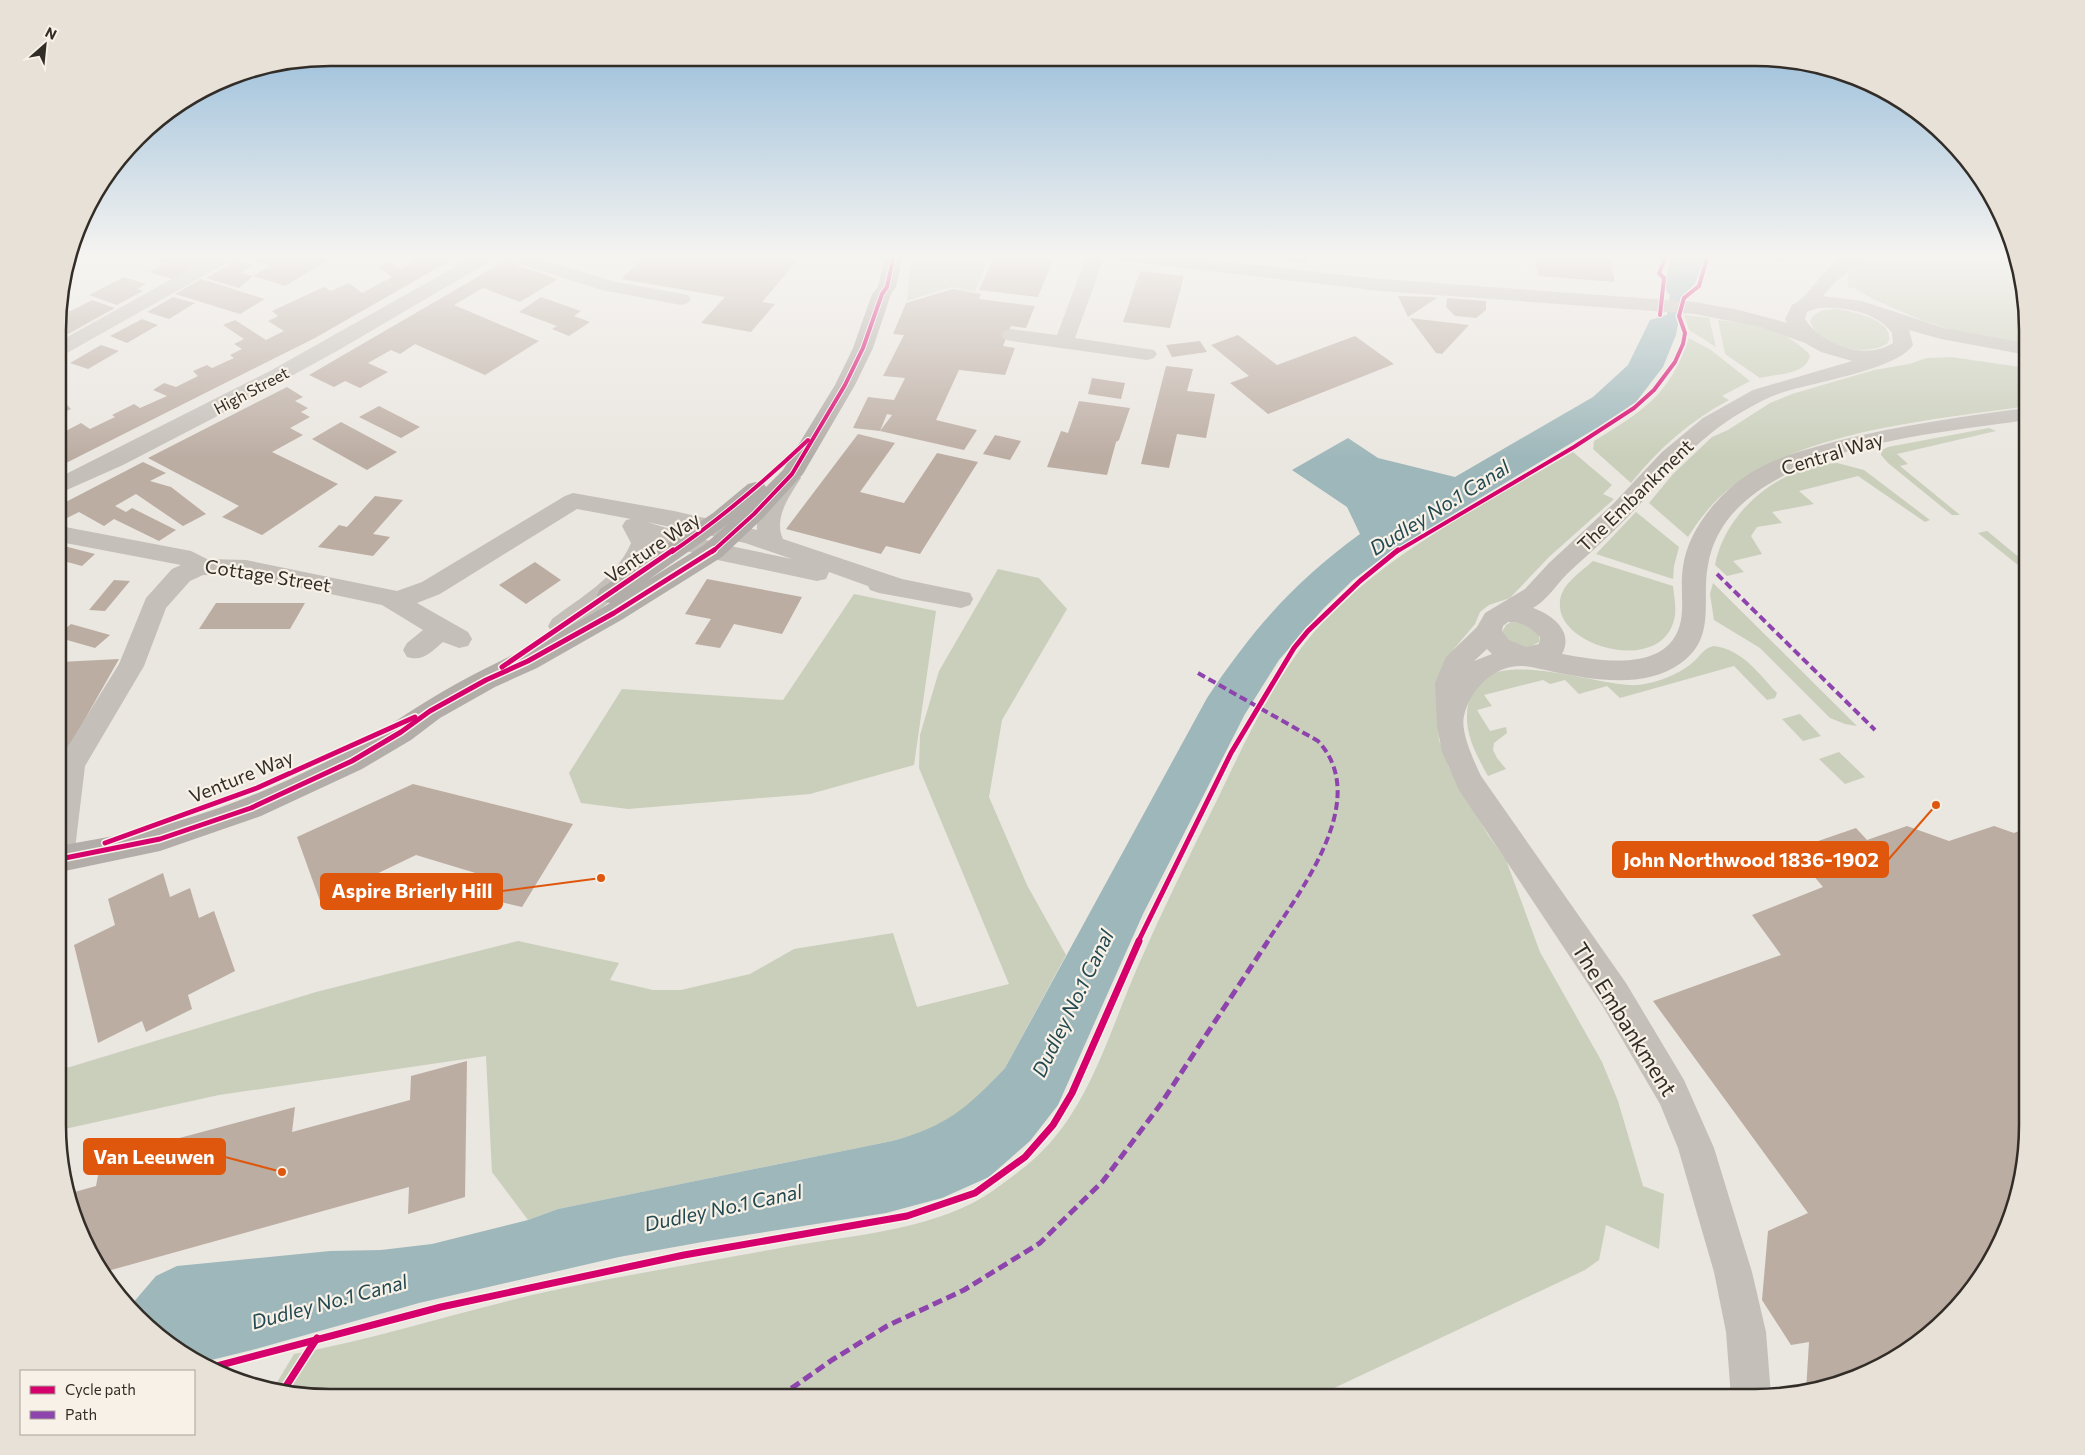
<svg xmlns="http://www.w3.org/2000/svg" width="2085" height="1455" font-family="Commissioner,sans-serif">
	<rect width="100%" height="100%" fill="#eae6e0"/>
	<g fill="#cacfbb">
		<polygon points="911,255 992,255 988,257 975,292 951,287 907,301"/>
		<path d="M1882 255H2011L2027 313V343L1952 330 1921 320 1875 300 1854 288H1849C1841 267 1867 261 1882 255Z"/>
		<path d="M1835 309C1850 310 1898 321 1888 343 1867 358 1817 347 1810 321 1815 310 1824 310 1835 309Z"/>
		<polygon points="1684,315 1709,318 1716,347 1689,330"/>
		<path d="M1718 320C1752 324 1786 329 1810 355 1807 375 1776 374 1760 378L1725 354Z"/>
		<path d="M1689 338 1711 350 1750 381 1722 396 1729 400C1691 420 1658 449 1631 483L1593 449 1594 441C1643 411 1670 395 1689 338Z"/>
		<path d="M1951 357 2027 368V406C1934 420 1810 429 1733 486 1714 500 1700 518 1688 537L1649 503 1673 474 1712 437 1728 430 1770 403 1792 394 1874 370 1909 364 1927 358Z"/>
		<polygon points="1989,428 1996,431 1897,454 1908,464 1900,466 1960,515 1952,515 1888,463 1881,455 1882,450 1888,447"/>
		<path d="M1573 452 1612 485 1603 494 1614 499 1549 557 1510 598 1489 605 1480 612 1475 624 1454 649 1437 707 1439 740 1449 768 1488 835 1506 860 1540 952 1602 1062 1618 1101 1643 1186 1664 1194 1659 1249 1606 1225 1599 1260 1585 1270 1315 1397H313L273 1389 294 1354C380 1338 464 1310 550 1291 630 1274 711 1261 791 1246 856 1235 939 1229 994 1190 1007 1180 1022 1170 1034 1159 1089 1110 1109 1032 1138 966 1163 909 1190 854 1218 798 1243 746 1269 689 1305 643 1372 559 1481 507 1573 452Z"/>
		<path d="M1837 463 1864 470 1930 520 1925 522 1858 476 1799 491 1814 504 1772 512 1782 523 1757 527 1751 536 1762 554 1733 561 1744 572 1727 576 1715 565C1726 509 1781 466 1837 463Z"/>
		<polygon points="1636,512 1679,547 1674,566 1673,579 1596,554"/>
		<polygon points="1987,531 2026,563 2018,565 1978,533"/>
		<path d="M1593 561 1673 586C1674 597 1677 610 1674 620 1660 676 1555 646 1560 602 1561 584 1581 572 1593 561Z"/>
		<polygon points="998,569 1039,578 1067,609 1002,720 989,797 1027,885 1066,955 1005,1068 972,1103 942,1123 923,1132 892,1141 558,1209 528,1220 492,1172 486,1056 219,1095 60,1130 60,1068 70,1067 316,992 518,941 619,963 610,980 653,990 681,990 750,974 794,949 893,933 917,1007 1009,984 919,768 920,735 939,671"/>
		<polygon points="1713,583 1857,726 1845,724 1830,718 1760,648 1714,620 1710,594"/>
		<polygon points="854,594 936,611 914,765 810,794 628,809 581,803 569,773 622,689 783,700"/>
		<polygon points="1511,622 1524,623 1539,635 1539,642 1528,648 1511,644 1502,632 1506,625"/>
		<path d="M1714 646C1743 650 1758 673 1777 693L1775 698 1767 700 1734 666 1620 698 1607 686 1579 694 1565 680 1550 684 1543 680 1484 695 1492 706 1477 710 1490 731 1506 727 1507 733 1494 743 1493 750 1497 758 1506 769 1488 776C1473 749 1460 725 1471 694 1489 643 1599 688 1638 685 1656 683 1677 675 1691 664 1699 658 1703 648 1714 646Z"/>
		<polygon points="1800,714 1821,736 1803,741 1782,719"/>
		<polygon points="1839,752 1865,777 1845,784 1819,759"/>
	</g>
	<path fill="#9eb7ba" d="M1671 255H1705L1695 284 1680 298V313L1675 315 1678 324 1676 335 1663 367 1636 402 1598 427 1390 552 1353 580 1323 609 1279 660 1245 714 1143 914 1058 1105 1030 1141 989 1177 942 1198 886 1213 708 1241 619 1257 419 1303 252 1350 203 1362 165 1341 132 1304 156 1276 177 1266 330 1251 381 1250 432 1244 528 1220 558 1209 892 1141C947 1126 966 1109 1005 1068L1207 698C1253 629 1293 583 1360 534L1347 507 1292 470 1348 438 1378 458 1455 477 1593 397 1628 365 1650 320 1667 315 1670 295 1664 288Z"/>
	<g fill="#bcada3">
		<polygon points="149,255 197,255 209,258 172,279 149,272 166,263 145,257"/>
		<polygon points="262,255 338,255 285,286 253,276 270,266 252,260"/>
		<polygon points="406,255 460,255 315,338 60,466 60,432 62,433 81,423 90,429 115,417 112,415 134,404 140,408 167,396 153,390 164,383 176,387 198,376 193,371 207,365 212,368 234,358 230,355 242,349 234,344 244,339 223,325 235,320 266,340 284,331 268,321 278,316 272,311 324,287 331,291 349,283 362,293 392,277 378,266 390,261 401,269 419,259"/>
		<polygon points="609,255 634,255 626,260"/>
		<polygon points="646,255 774,255 799,259 762,302 775,304 751,332 701,323 725,297 621,279"/>
		<polygon points="995,255 1053,260 1038,297 979,290"/>
		<polygon points="1262,255 1308,255 1306,263 1261,257"/>
		<polygon points="1534,255 1609,255 1615,282 1538,276"/>
		<polygon points="1754,255 1783,255 1782,262"/>
		<polygon points="237,260 254,265 241,273 253,276 239,288 206,278"/>
		<polygon points="505,261 558,279 520,302 483,288 454,305 539,341 485,375 415,344 400,354 391,350 368,363 388,372 360,388 345,381 334,387 309,375"/>
		<polygon points="1140,271 1184,276 1170,328 1123,322"/>
		<polygon points="124,277 146,284 137,289 143,291 117,305 89,295"/>
		<polygon points="201,279 265,299 240,314 175,294"/>
		<polygon points="953,289 981,294 979,299 1035,306 1026,328 1011,326 1003,346 1015,348 1005,375 959,370 936,420 977,430 964,450 880,431 892,415 887,414 880,431 853,428 868,397 894,400 905,378 883,376 904,335 893,334 906,303"/>
		<polygon points="1398,296 1434,297 1437,298 1408,317"/>
		<polygon points="173,297 195,303 169,319 147,312"/>
		<polygon points="541,297 581,311 574,316 590,322 569,336 552,329 557,326 519,312"/>
		<polygon points="1447,298 1486,301 1486,310 1476,318 1455,316 1446,307"/>
		<polygon points="92,300 115,308 68,334 60,331 60,307 71,311"/>
		<polygon points="1410,318 1469,325 1442,354 1436,353"/>
		<polygon points="142,319 158,325 127,343 110,336"/>
		<polygon points="1238,335 1277,365 1355,336 1394,364 1268,414 1230,383 1249,376 1211,345"/>
		<polygon points="1200,341 1207,352 1172,357 1166,345"/>
		<polygon points="101,345 119,351 88,369 70,363"/>
		<polygon points="1166,366 1193,369 1187,391 1215,394 1206,438 1177,434 1169,468 1141,464"/>
		<polygon points="1092,378 1125,383 1121,399 1088,394"/>
		<polygon points="287,387 303,397 295,401 308,408 301,412 310,417 290,428 303,435 272,452 338,484 262,535 222,517 239,506 148,458"/>
		<polygon points="60,398 71,409 60,414"/>
		<polygon points="1079,401 1130,408 1119,440 1116,442 1107,475 1047,467 1061,431 1068,433"/>
		<polygon points="379,406 420,427 401,438 359,417"/>
		<polygon points="341,422 397,452 367,470 312,439"/>
		<polygon points="858,434 895,443 860,492 904,503 937,453 978,462 920,554 886,546 881,554 786,529"/>
		<polygon points="995,435 1021,441 1010,460 983,454"/>
		<polygon points="143,462 166,473 150,481 171,487 206,514 183,526 136,494 115,506 126,512 132,508 176,530 159,541 114,519 104,526 79,512 63,520 60,519 60,505"/>
		<polygon points="375,496 403,500 373,534 390,537 373,556 318,547 339,525 347,527"/>
		<polygon points="60,545 95,554 82,566 60,560"/>
		<polygon points="535,562 561,580 526,604 499,585"/>
		<polygon points="707,579 802,597 782,634 734,624 720,648 695,644 711,619 685,614"/>
		<polygon points="114,580 130,581 105,611 89,610"/>
		<polygon points="216,603 305,603 290,629 199,629"/>
		<polygon points="71,624 110,635 95,648 60,638 60,633"/>
		<polygon points="119,659 60,763 60,662"/>
		<polygon points="413,784 573,824 522,907 488,899 502,881 416,855 320,901 297,837"/>
		<polygon points="1907,826 1949,841 1994,826 2014,833 2027,828 2027,1142 2013,1212 1971,1290 1934,1330 1875,1369 1825,1388 1806,1391 1809,1342 1791,1345 1762,1300 1768,1231 1808,1213 1653,1001 1781,955 1752,915 1823,887 1792,850 1856,828 1867,840"/>
		<polygon points="163,873 170,897 190,888 199,918 214,911 235,971 188,995 192,1009 146,1032 142,1021 98,1043 74,945 115,925 108,899"/>
		<polygon points="467,1061 465,1197 408,1214 409,1187 104,1272 94,1261 71,1193 96,1186 101,1159 295,1107 292,1132 410,1100 411,1076"/>
	</g>
	<g fill="none" stroke-linecap="round" stroke-linejoin="round">
		<g fill="#c4bfb9" fill-rule="evenodd">
			<polygon points="215,255 237,255 234,259 67,353 60,355 60,341"/>
			<polygon points="476,255 497,255 494,259 337,351 231,409 123,465 60,493 60,477 270,371"/>
			<polygon points="501,255 528,255 612,281 688,295 691,299 688,303 681,305 602,290 504,259"/>
			<polygon points="1087,255 1105,255 1075,338 1154,350 1157,354 1154,358 1147,360 1011,341 1004,339 1001,335 1004,331 1011,329 1057,335"/>
			<path d="M1108 255H1162L1381 279 1695 302 1739 310 1787 323 1785 319 1792 305C1812 296 1824 262 1849 255 1854 253 1863 255 1869 255L1866 259 1836 281 1823 296 1862 301 1944 328 2027 343V355L1941 339 1909 330 1913 345C1897 369 1817 382 1787 391 1771 396 1757 403 1742 412 1700 436 1672 470 1639 505 1617 529 1592 551 1568 573 1556 585 1548 599 1533 608 1553 615 1574 632 1562 654 1600 661 1671 674 1681 620 1684 603 1680 585 1683 567 1687 533 1715 498 1743 478 1771 458 1807 449 1841 440 1902 425 1964 416 2027 408V420C1934 434 1727 448 1708 565 1701 600 1717 637 1681 663 1645 689 1594 680 1554 672 1544 670 1533 667 1523 666 1494 665 1470 689 1464 716 1460 732 1474 761 1481 776L1626 983 1684 1080 1714 1148 1752 1272 1766 1332 1771 1395 1731 1397 1726 1332 1714 1272 1678 1148 1660 1104 1602 1005 1459 790 1442 752 1437 726 1435 683 1446 657 1477 627 1485 613 1525 589 1549 563 1614 503 1662 452 1703 418 1753 390 1852 361 1821 352 1805 343 1760 327 1695 314 1381 291 1117 260 1111 259ZM1818 308C1843 307 1876 311 1892 333L1893 343C1866 361 1821 345 1805 319L1807 312ZM1508 622C1522 621 1530 627 1540 637L1539 644 1526 647 1509 640 1502 631 1503 626ZM1487 649 1492 654 1474 661Z"/>
			<path d="M790 471 798 473 801 478C790 495 773 518 783 539L902 579 970 593 973 599 970 605 961 608 879 593 870 590 868 586 829 572 826 579 817 581 713 559 654 541 655 543C637 584 604 606 570 633L561 635 552 633 548 626 552 619C581 597 616 578 631 543L622 526 626 520 631 519 577 509 440 594 417 603 468 632 472 639 468 646 459 648 443 642C431 652 423 662 407 657L403 650 407 643 423 630 382 605 246 576 203 575 190 581 166 608 144 666 85 766 75 849 71 858 60 862V759L119 664 146 598 172 569 181 565 60 542V526L191 551 207 559 246 560 397 591 422 582 565 496 573 493 674 511 757 530C755 509 771 489 782 473ZM647 522 745 543 792 559 716 543Z"/>
		</g>
		<path fill="#b2ada8" fill-rule="evenodd" d="M885 255H903L896 287 891 294 873 348 855 385 803 474 762 519 722 557 623 619 537 668 495 687 440 718 411 740 362 769 261 816 160 851 60 872V846C93 839 127 835 160 826 223 810 286 783 343 753 382 732 417 705 456 684 507 656 561 634 610 603L600 601 597 595 600 589 713 513 748 484 756 482 764 484 766 487 783 470 835 385 853 348 872 294 878 287ZM728 524 704 545 648 580Z"/>
		<g stroke="#8e44ad" stroke-width="4" stroke-dasharray="8 4" stroke-linecap="butt">
			<polyline points="1717,574 1875,730"/>
			<path d="M1198 673 1318 741C1372 799 1301 890 1267 942"/>
		</g>
		<polyline stroke="#8e44ad" stroke-width="5" stroke-dasharray="10 5" stroke-linecap="butt" points="779,1397 832,1360 887,1326 964,1290 1040,1243 1103,1181 1160,1105 1268,941"/>
		<g stroke="#f7f1e7" stroke-width="6">
			<g id="cycleway-far2">
				<polyline points="1660,315 1664,278 1659,273 1667,255"/>
				<path d="M672 552C723 517 763 483 808 440"/>
				<polyline points="712,552 754,514 792,474 845,385 863,348 882,294 887,287 894,255"/>
				<polyline points="1396,552 1574,447 1634,408 1654,390 1675,362 1683,344 1685,333 1679,316 1684,298 1699,286 1708,255"/>
			</g>
		</g>
		<g stroke="#f7f1e7" stroke-width="8">
			<g id="cycleway-far1">
				<polyline points="502,667 673,550"/>
				<polyline points="105,843 257,788 415,717"/>
				<polyline points="60,859 160,839 251,808 352,761 401,732 430,711 486,680 528,661 614,613 714,550"/>
				<polyline points="1138,942 1231,753 1294,648 1308,631 1360,581 1398,550"/>
			</g>
		</g>
		<g stroke="#f7f1e7" stroke-width="10">
			<g id="cycleway">
				<polyline points="213,1367 441,1307 684,1255 907,1216 975,1193 1025,1157 1053,1125 1072,1093 1139,941"/>
				<polyline points="283,1391 317,1338"/>
			</g>
		</g>
		<use href="#cycleway-far2" stroke="#d6006c" stroke-width="4"/>
		<use href="#cycleway-far1" stroke="#d6006c" stroke-width="5"/>
		<use href="#cycleway" stroke="#d6006c" stroke-width="7"/>
	</g>
	<linearGradient id="sky" x2="0" y2="1"><stop stop-color="#8ab5d6"/><stop offset="0.56" stop-color="#f6f4f1"/><stop offset="1" stop-color="#f6f4f1" stop-opacity="0"/></linearGradient>
	<rect width="2085" height="458" fill="url(#sky)"/>
	<g text-anchor="middle" dominant-baseline="central" stroke-width="4.5" stroke-linejoin="round" paint-order="stroke">
		<g font-size="16" fill="#332d28" stroke="#f7f1e7">
			<text transform="translate(251 390) rotate(-28)">High Street</text>
		</g>
		<g font-size="19" fill="#332d28" stroke="#f7f1e7">
			<text transform="translate(1832 453) rotate(-17)">Central Way</text>
			<text transform="translate(1635 495) rotate(-44)">The Embankment</text>
			<text transform="translate(652 547) rotate(-34)">Venture Way</text>
			<text transform="translate(268 575) rotate(9)">Cottage Street</text>
			<text transform="translate(241 776) rotate(-22)">Venture Way</text>
		</g>
		<g font-size="20" font-style="italic" fill="#224951" stroke="#f7f1e7">
			<text transform="translate(1439 507) rotate(-32)">Dudley No.1 Canal</text>
			<text transform="translate(1072 1003) rotate(-64)">Dudley No.1 Canal</text>
			<text transform="translate(723 1207) rotate(-12)">Dudley No.1 Canal</text>
			<text transform="translate(329 1301) rotate(-15)">Dudley No.1 Canal</text>
		</g>
		<g font-size="22" fill="#332d28" stroke="#f7f1e7">
			<text transform="translate(1625 1019) rotate(58)">The Embankment</text>
		</g>
	</g>
	<path d="M0 0H2085V1455H0ZM330 66H1755A264 264 0 0 1 2019 330V1125A264 264 0 0 1 1755 1389H330A264 264 0 0 1 66 1125V330A264 264 0 0 1 330 66Z" fill="#e7e1d8" fill-rule="evenodd"/>
	<path fill="none" stroke="#332d28" stroke-width="2.5" d="M330 66H1755A264 264 0 0 1 2019 330V1125A264 264 0 0 1 1755 1389H330A264 264 0 0 1 66 1125V330A264 264 0 0 1 330 66Z"/>
	<path fill="none" stroke="#df570d" stroke-width="2" d="M1936 805L1888 860M601 878L502 891M282 1172L225 1157"/>
	<g fill="#df570d" stroke="#f7f1e7" stroke-width="2">
		<circle cx="1936" cy="805" r="5"/>
		<circle cx="601" cy="878" r="5"/>
		<circle cx="282" cy="1172" r="5"/>
	</g>
	<g fill="#df570d" stroke="#df570d" stroke-width="2">
		<rect x="1613" y="842" width="275" height="35" rx="5"/>
		<rect x="321" y="874" width="181" height="35" rx="5"/>
		<rect x="84" y="1139" width="141" height="35" rx="5"/>
	</g>
	<g font-size="20" text-anchor="middle" font-weight="bold" fill="#fff">
		<text x="1751" y="867">John Northwood 1836-1902</text>
		<text x="412" y="898">Aspire Brierly Hill</text>
		<text x="154" y="1164">Van Leeuwen</text>
	</g>
	<rect x="20" y="1370" width="175" height="65" fill="#f7f1e7" stroke="#a9a39b"/>
	<rect x="30" y="1386" width="25" height="8" fill="#d6006c" stroke="#a9a39b"/>
	<text x="65" y="1395" font-size="15" fill="#332d28">Cycle path</text>
	<rect x="30" y="1411" width="25" height="8" fill="#8e44ad" stroke="#a9a39b"/>
	<text x="65" y="1420" font-size="15" fill="#332d28">Path</text>
	<g transform="translate(45 45) rotate(27)" stroke="#f7f1e7" stroke-width="4" paint-order="stroke">
	<path d="M0-4L9 19L0 12L-9 19Z" fill="#332d28"/>
	<text y="-8" font-size="14" font-weight="bold" text-anchor="middle" fill="#332d28">N</text>
	</g>
</svg>
